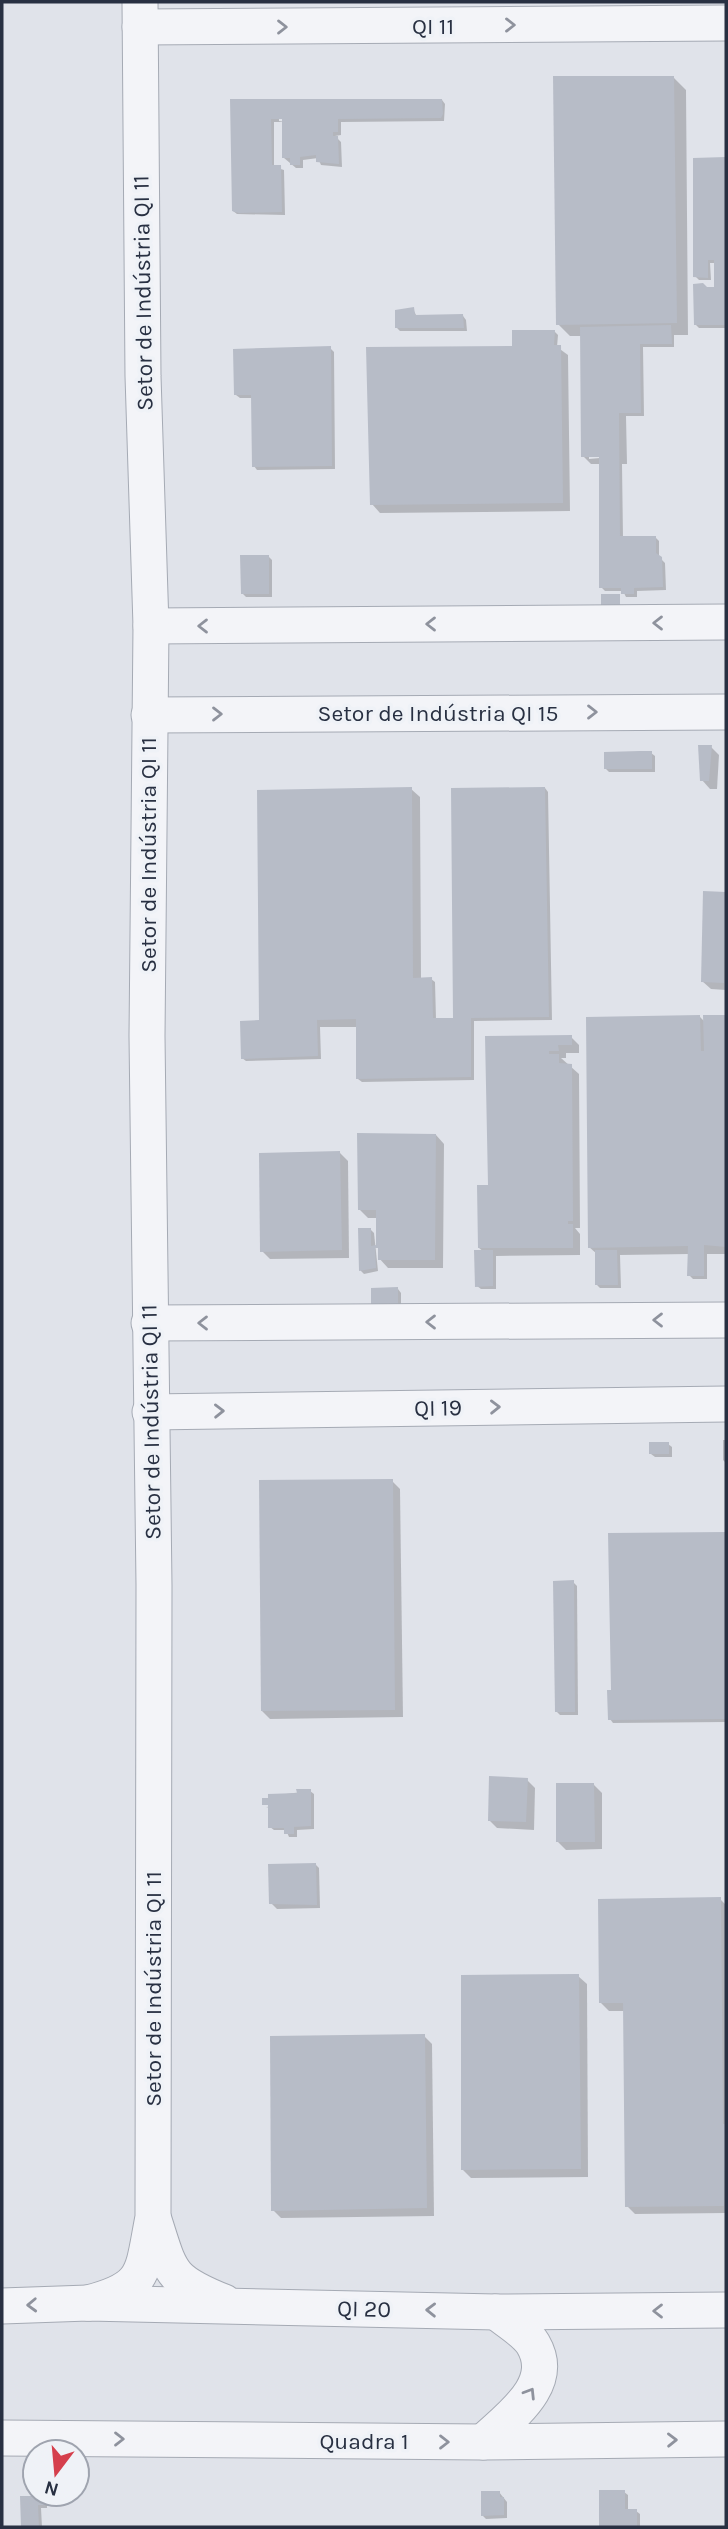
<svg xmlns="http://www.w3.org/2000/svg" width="728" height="2529" font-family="Karla,sans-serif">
	<rect width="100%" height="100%" fill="#e0e3ea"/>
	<g fill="#0003" fill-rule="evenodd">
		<path d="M674 78 686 90 688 335H674V347H643L644 416H626L627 464H622L623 538 655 537 659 541V557L665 563 666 590 637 591V597H626L623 591H605L601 587 600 464H591L583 456 582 336H570L558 324ZM589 455H600V458L589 459Z"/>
		<path d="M442 100 445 104 444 121 341 122V135L335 136 341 142 342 167 321 165 318 158 303 160V168H296L284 158V122H274V167L284 170 285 215 237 214 233 211 232 101ZM299 118V124L279 121V119Z"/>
		<polygon points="695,159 726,159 726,328 699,328 695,324 707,289 716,289 716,263 710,263 711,280 699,280 695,276"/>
		<polygon points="413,309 417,317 463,316 466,320 467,331 400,331 397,328"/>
		<polygon points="554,331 558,335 557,347 568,355 570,511 380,513 372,504 514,347"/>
		<polygon points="330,348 334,352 335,469 257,470 254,466 253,398 240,398 236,395"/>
		<polygon points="268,556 272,560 272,597 246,597 242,593"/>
		<polygon points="711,747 719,755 717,789 710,789 702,780"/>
		<polygon points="651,753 655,756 655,772 609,772 606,769"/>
		<polygon points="545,788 548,792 552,1020 474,1021 474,1080 362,1082 358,1079 357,1027 320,1027 321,1059 246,1061 242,1058 411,789 420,797 421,979 431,979 435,982 436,1019 455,1020"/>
		<polygon points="705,893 726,894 726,990 711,989 702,981"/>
		<polygon points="700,1017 705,1022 704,1017 726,1017 726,1254 707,1254 707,1279 693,1279 689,1275 689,1254 620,1255 621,1288 600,1288 597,1285 597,1254 589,1247"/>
		<polygon points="571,1037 579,1045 579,1053 566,1053 566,1058 561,1058 579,1074 580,1228 575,1228 580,1234 580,1255 496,1256 496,1289 481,1289 477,1286 484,1252 479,1248 490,1187 487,1038"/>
		<polygon points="436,1135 444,1144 443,1268 388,1268 378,1257 378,1218 368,1218 360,1210"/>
		<polygon points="340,1153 348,1161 349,1258 270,1259 262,1251"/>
		<polygon points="370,1229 374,1233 378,1271 364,1274 360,1270"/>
		<polygon points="398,1289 401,1293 401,1308 377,1308"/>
		<polygon points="723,1440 726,1440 726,1463 723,1460"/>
		<polygon points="668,1444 672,1447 672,1457 655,1457 651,1454"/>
		<polygon points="392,1481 400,1489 403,1717 270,1719 262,1711"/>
		<polygon points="726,1534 726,1722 613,1723 610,1719 613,1692 610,1535"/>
		<polygon points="573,1582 577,1586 578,1715 560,1715 557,1712"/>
		<polygon points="527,1780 535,1788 534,1830 497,1828 489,1820"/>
		<polygon points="594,1785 602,1793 602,1849 566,1850 558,1842"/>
		<polygon points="310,1791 314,1794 314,1829 297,1830 297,1837 289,1837 286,1830 274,1830 270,1827 270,1808 266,1807 277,1806 277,1803 265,1805 264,1800 269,1799 270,1796"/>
		<polygon points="316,1865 319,1868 320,1908 277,1909 271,1903"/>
		<polygon points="720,1899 726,1905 726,2213 635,2214 627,2206 625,2011 609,2011 601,2003"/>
		<polygon points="578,1976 587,1984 588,2177 471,2178 463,2170"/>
		<polygon points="424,2036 432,2044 434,2216 281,2218 273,2210"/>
		<polygon points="499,2492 507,2502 507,2518 486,2519 482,2515"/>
		<polygon points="601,2492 624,2492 628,2495 628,2511 636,2511 640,2514 640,2527 601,2527"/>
		<polygon points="22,2498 43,2498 47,2502 47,2508 41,2508 42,2527 22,2527"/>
	</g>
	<g fill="#b7bcc7">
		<polygon points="553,76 674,76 677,323 556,325"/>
		<polygon points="230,99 442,99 443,114 441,118 338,119 338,132 333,132 333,136 338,136 339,164 316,162 316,155 300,157 300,165 290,165 290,158 282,158 282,119 271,119 272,165 281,165 282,212 239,213 232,211"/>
		<polygon points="726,157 726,325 694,325 693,284 703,283 707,287 714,287 714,260 708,260 708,278 693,277 693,158"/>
		<polygon points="414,307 415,315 463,314 464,328 395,328 395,310"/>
		<polygon points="671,325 672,344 640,344 641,413 619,413 620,536 656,536 656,553 662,557 663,587 634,588 634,594 621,594 621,588 599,588 599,457 581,457 580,327"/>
		<polygon points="512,330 555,330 554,345 561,345 563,503 370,505 366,347 512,346"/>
		<polygon points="331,346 332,466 252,467 251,395 234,395 233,349"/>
		<polygon points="240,555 269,555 269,594 241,594"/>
		<polygon points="601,594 620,594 620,629 601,626"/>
		<polygon points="698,745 712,745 709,781 700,781"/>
		<polygon points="640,751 652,751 652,769 604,769 604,752"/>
		<polygon points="412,787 413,978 432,977 433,1018 453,1018 451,788 545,787 549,1017 471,1018 471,1077 356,1079 356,1019 317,1020 318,1056 241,1059 240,1021 259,1020 257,790"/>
		<polygon points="703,891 726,892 724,983 701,982"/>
		<polygon points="700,1015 701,1051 704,1051 703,1015 726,1015 726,1247 704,1245 704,1276 687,1276 688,1246 588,1248 586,1017"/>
		<polygon points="572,1035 572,1045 558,1045 559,1051 549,1051 549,1054 559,1054 559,1063 572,1064 573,1221 568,1221 568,1224 573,1224 573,1248 478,1248 477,1185 488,1185 485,1036"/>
		<polygon points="357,1133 436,1134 435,1260 378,1260 378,1248 375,1248 376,1268 359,1271 358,1228 371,1228 371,1246 376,1245 376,1210 358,1210"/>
		<polygon points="340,1151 342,1250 260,1252 259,1153"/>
		<polygon points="474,1250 493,1250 493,1286 475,1287"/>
		<polygon points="595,1250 617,1250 618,1285 595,1285"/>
		<polygon points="398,1287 398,1305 371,1305 371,1288"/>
		<rect x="649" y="1442" width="20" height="12"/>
		<polygon points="393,1479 395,1710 261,1711 259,1480"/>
		<polygon points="726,1532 726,1719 608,1720 607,1690 611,1690 608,1533"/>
		<polygon points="574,1580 575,1712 555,1712 553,1581"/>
		<polygon points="489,1776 528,1778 526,1822 488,1821"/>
		<polygon points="556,1783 594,1783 595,1842 556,1842"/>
		<polygon points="296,1789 311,1789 311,1826 294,1827 294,1834 284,1834 284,1828 268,1828 268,1805 262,1805 262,1798 268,1798 268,1794 297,1793"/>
		<polygon points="316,1863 317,1905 269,1904 268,1864"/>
		<polygon points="721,1897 723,2124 726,2124 724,2206 625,2207 623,2003 599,2003 598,1899"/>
		<polygon points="579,1974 581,2169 461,2170 461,1975"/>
		<polygon points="425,2034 427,2208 271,2211 270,2036"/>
		<polygon points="599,2490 625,2490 625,2509 637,2509 637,2527 599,2527"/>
		<polygon points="481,2491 500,2491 500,2497 504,2497 504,2515 481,2516"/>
		<polygon points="20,2496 44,2496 44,2505 38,2505 39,2527 21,2527"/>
	</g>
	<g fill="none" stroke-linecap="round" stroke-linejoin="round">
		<g stroke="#a5aab4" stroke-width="37">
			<g id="minor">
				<polyline points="140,27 726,23"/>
				<polyline points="151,626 726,622"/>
				<polyline points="149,715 726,712"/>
				<polyline points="149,1323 726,1320"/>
				<polyline points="150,1412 726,1404"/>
				<path d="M154 2220C171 2273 169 2280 224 2302"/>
				<path d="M88 2303C147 2288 142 2273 153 2217L154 1585 147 1036 151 626 143 376 140 2"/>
				<polyline points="2,2306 88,2303 496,2312 726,2310"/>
				<polyline points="2,2438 483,2442 726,2439"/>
				<path d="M483 2442C509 2417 557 2385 533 2344 526 2332 507 2321 496 2312"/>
			</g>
		</g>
		<use href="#minor" stroke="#f3f4f8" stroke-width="35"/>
	</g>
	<defs><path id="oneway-chevron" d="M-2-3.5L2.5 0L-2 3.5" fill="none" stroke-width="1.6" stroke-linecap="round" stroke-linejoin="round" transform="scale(1.75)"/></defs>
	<g stroke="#8e929d">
		<use href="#oneway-chevron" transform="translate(510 25)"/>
		<use href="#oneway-chevron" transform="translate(282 27)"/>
		<use href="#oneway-chevron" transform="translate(658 623) rotate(180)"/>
		<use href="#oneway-chevron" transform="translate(431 624) rotate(180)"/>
		<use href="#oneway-chevron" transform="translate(203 626) rotate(180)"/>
		<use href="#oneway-chevron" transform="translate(592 712)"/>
		<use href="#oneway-chevron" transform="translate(217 714)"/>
		<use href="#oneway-chevron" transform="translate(658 1320) rotate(180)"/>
		<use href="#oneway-chevron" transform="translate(431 1322) rotate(180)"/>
		<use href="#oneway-chevron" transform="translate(203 1323) rotate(180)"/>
		<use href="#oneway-chevron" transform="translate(495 1407) rotate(-1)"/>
		<use href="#oneway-chevron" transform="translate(219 1411) rotate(-1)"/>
		<use href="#oneway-chevron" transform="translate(32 2305) rotate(178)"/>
		<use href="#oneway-chevron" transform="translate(431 2310) rotate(-179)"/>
		<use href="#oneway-chevron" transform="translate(658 2311) rotate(180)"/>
		<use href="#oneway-chevron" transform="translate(530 2393) rotate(-58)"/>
		<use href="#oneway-chevron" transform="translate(119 2439)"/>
		<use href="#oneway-chevron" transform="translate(672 2440) rotate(-1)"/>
		<use href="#oneway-chevron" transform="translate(444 2442)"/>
	</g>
	<g text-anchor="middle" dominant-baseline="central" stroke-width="7" stroke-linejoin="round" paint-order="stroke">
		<g font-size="23" fill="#283042" stroke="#eff2f7">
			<text x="433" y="26">QI 11</text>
			<text transform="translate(143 293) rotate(-91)">Setor de Indústria QI 11</text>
			<text x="438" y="713">Setor de Indústria QI 15</text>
			<text transform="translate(148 855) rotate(-90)">Setor de Indústria QI 11</text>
			<text transform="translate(438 1408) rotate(-1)">QI 19</text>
			<text transform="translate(151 1422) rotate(-91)">Setor de Indústria QI 11</text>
			<text transform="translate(153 1989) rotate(-90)">Setor de Indústria QI 11</text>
			<text transform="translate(364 2309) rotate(1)">QI 20</text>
			<text x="364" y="2441">Quadra 1</text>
		</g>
	</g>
	<rect width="728" height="2529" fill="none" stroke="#283042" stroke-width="7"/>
	<g transform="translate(56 2473) rotate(196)"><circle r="33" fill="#eff2f7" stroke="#9fa4af" stroke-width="2"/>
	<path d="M0-5L12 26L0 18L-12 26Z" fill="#d53f4c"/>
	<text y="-10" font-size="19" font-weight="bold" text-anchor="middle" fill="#283042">N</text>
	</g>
</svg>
